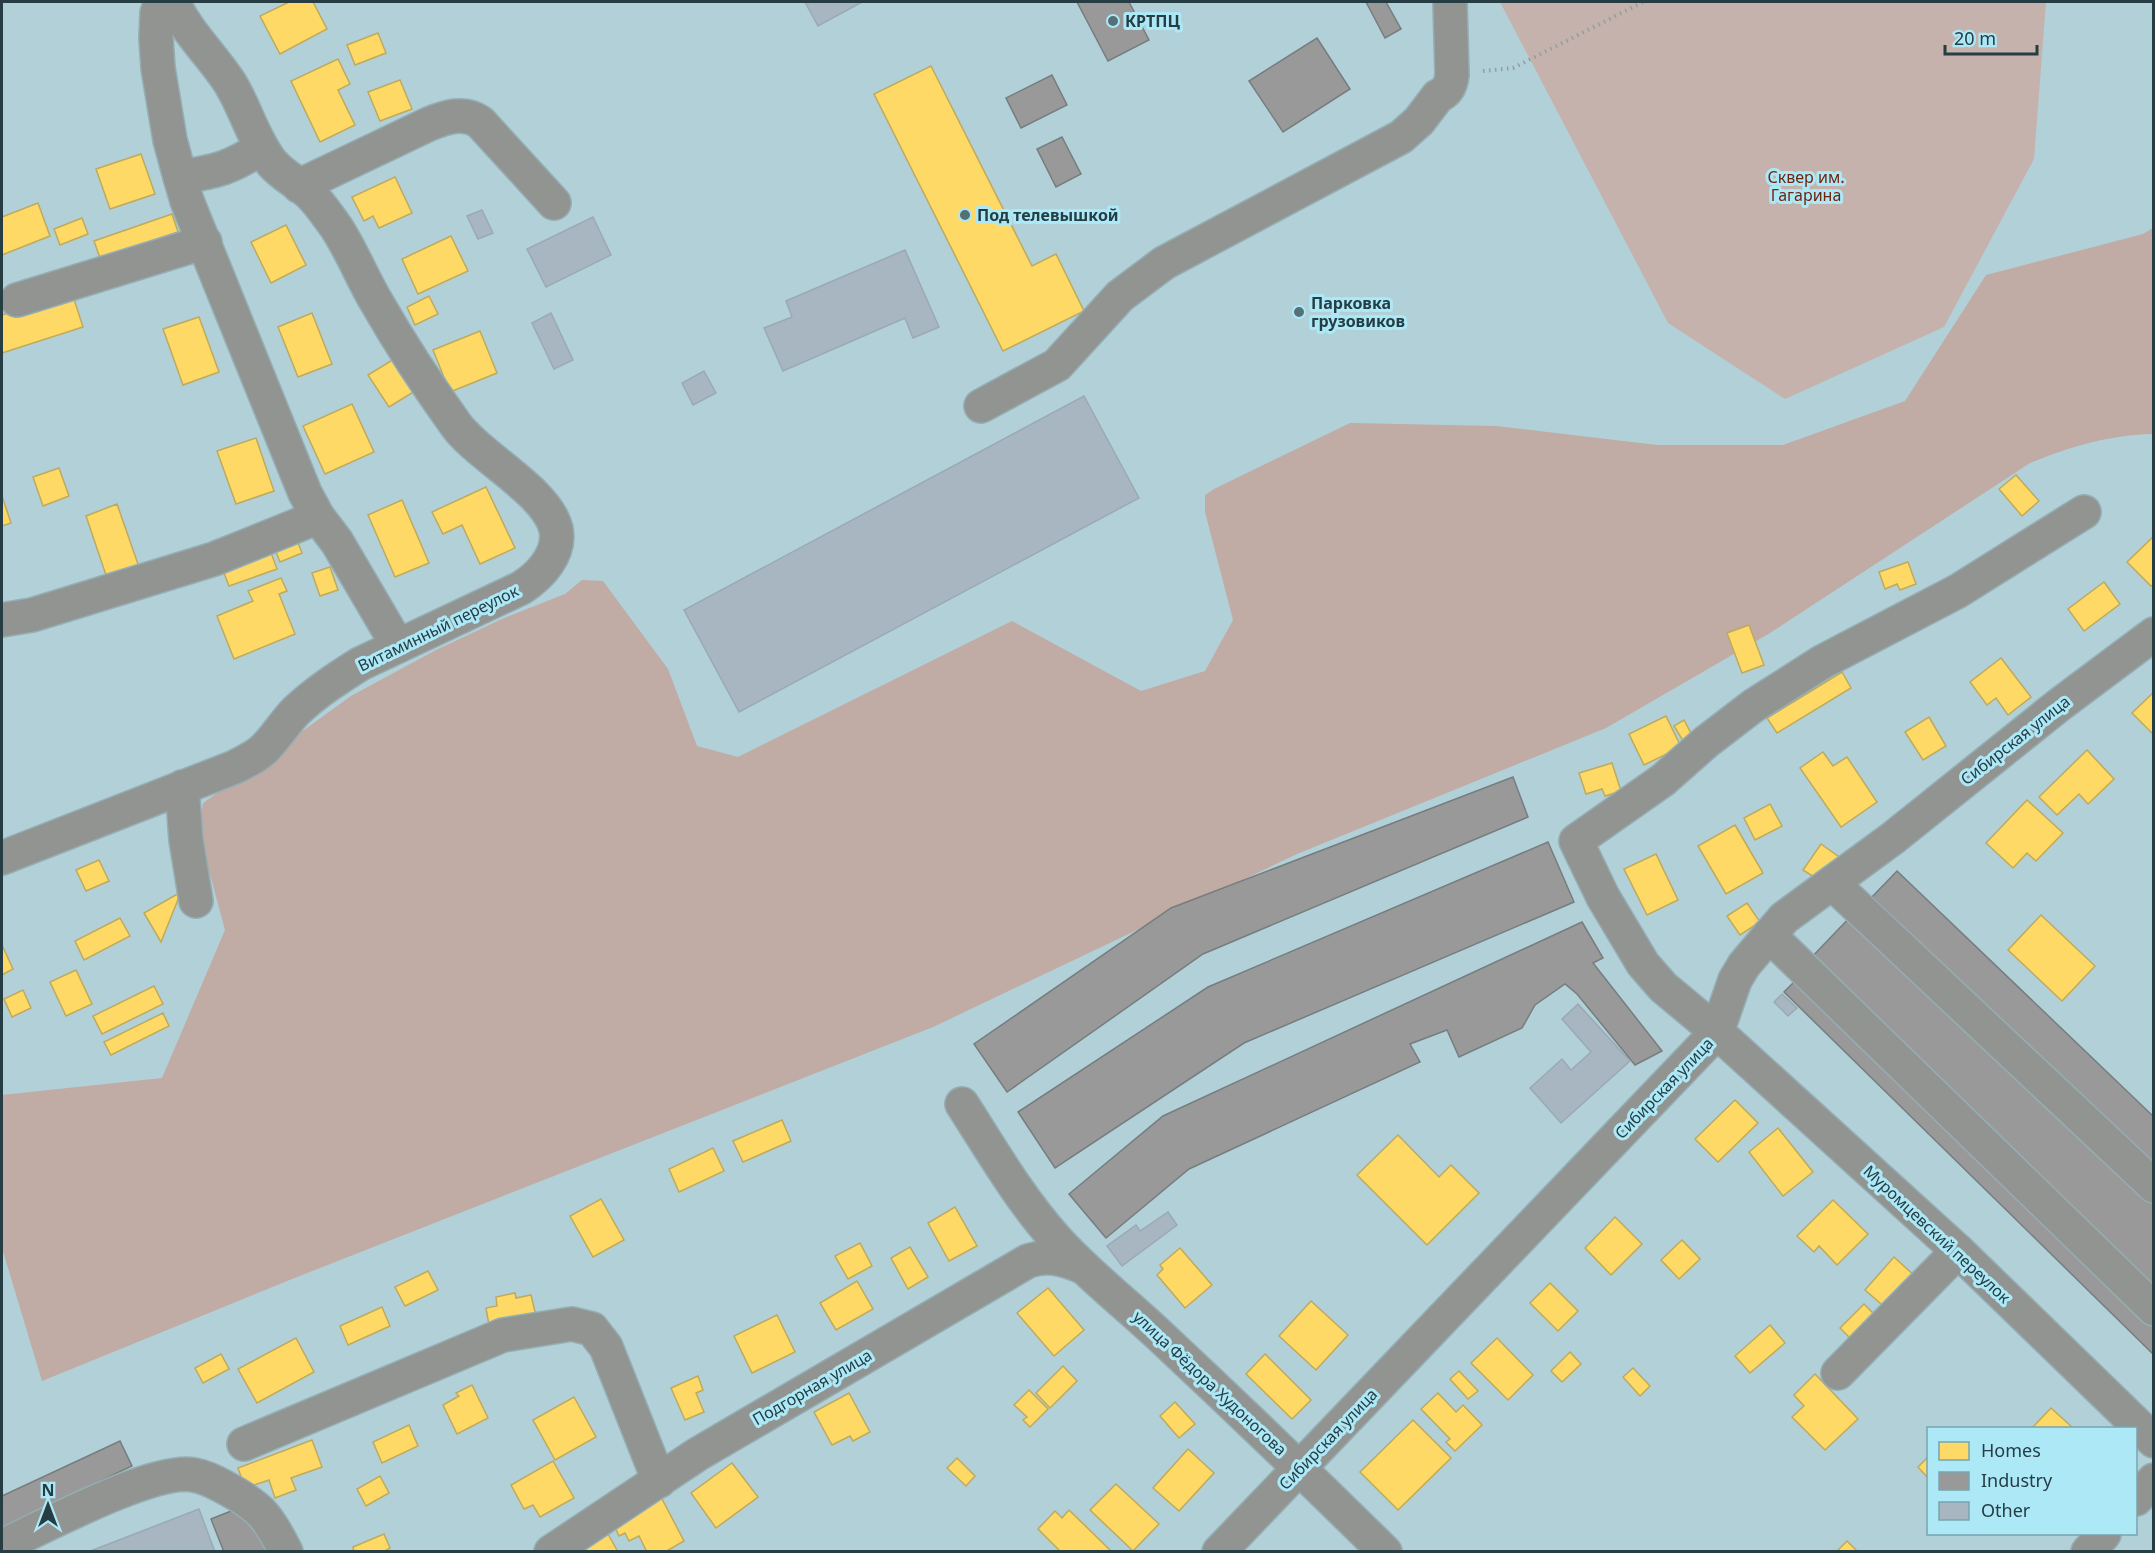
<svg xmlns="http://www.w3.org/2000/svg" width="2155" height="1553" font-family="'Noto Sans',sans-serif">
	<rect width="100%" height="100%" fill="#b1d0d8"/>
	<polygon fill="#c5b2ad" points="1500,2 2046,2 2034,159 1944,327 1785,399 1668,323"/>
	<path fill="#c0aba5" d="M2153 228V434C2109 435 2072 446 2030 463L1770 633 1606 728 1297 854 933 1027 292 1279 42 1381 2 1248V1095L162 1078 225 930 199 833 203 803 351 696 436 650 502 619 565 594 582 580 603 581 668 669 697 746 738 757 1012 621 1141 691 1205 671 1233 620 1205 512V495L1214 489 1350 423 1496 426 1657 445H1783L1905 401 1986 275 2143 234Z"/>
	<g fill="#ffd966" stroke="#beaa5c" stroke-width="1.5">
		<polygon points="289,2 313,2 327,29 280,54 260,16"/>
		<polygon points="378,33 386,53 355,65 347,45"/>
		<polygon points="338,59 350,84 338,90 355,125 320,142 291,81"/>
		<polygon points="931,66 1032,266 1056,254 1084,311 1003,351 874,94"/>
		<polygon points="400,80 412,109 380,121 368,92"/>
		<polygon points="141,154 155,194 110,209 96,169"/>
		<polygon points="395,177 412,213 379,228 373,216 364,221 352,197"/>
		<polygon points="38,203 50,236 2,255 2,217"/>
		<polygon points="172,214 178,232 100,258 94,241"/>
		<polygon points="82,218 88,234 60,245 54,229"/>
		<polygon points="286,225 306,265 271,283 251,242"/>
		<polygon points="451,236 468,271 418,294 402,259"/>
		<polygon points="72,293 83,327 2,353 2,315"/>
		<polygon points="429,296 438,314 415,325 407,307"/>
		<polygon points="312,313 332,364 298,377 278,327"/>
		<polygon points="199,317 219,372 183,385 163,329"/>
		<polygon points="480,331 497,373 450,392 433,350"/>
		<polygon points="394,359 415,391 389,407 368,375"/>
		<polygon points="352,404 374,452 325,474 303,426"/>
		<polygon points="256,438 274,491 236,504 217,451"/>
		<polygon points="59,468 69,496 43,506 33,477"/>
		<polygon points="2016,475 2039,501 2022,516 1999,489"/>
		<polygon points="486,487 515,548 480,564 462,525 443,534 432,512"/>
		<polygon points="2,496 11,523 2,526"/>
		<polygon points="402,500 429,563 395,577 368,515"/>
		<polygon points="117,504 139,567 107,578 86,516"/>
		<polygon points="2153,537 2154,584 2151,586 2127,562"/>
		<polygon points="296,538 302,553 280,562 274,547"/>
		<polygon points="269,547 277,569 229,586 221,565"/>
		<polygon points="1908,562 1916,584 1900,590 1897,584 1885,589 1879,572"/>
		<polygon points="330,567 338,590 320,596 312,573"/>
		<polygon points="281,578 287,591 279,594 295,634 234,659 217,616 253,601 248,591"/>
		<polygon points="2104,582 2120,604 2084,631 2068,609"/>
		<polygon points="1749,625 1764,665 1742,673 1727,633"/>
		<polygon points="2001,658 2031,697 2008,715 1996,698 1987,705 1970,682"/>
		<polygon points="1842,672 1851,688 1777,733 1767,718"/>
		<polygon points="2154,692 2154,735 2132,713"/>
		<polygon points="1666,716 1681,747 1644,765 1629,734"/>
		<polygon points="1929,717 1946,746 1923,760 1905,732"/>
		<polygon points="1684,720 1694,739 1685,744 1674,726"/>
		<polygon points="2087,750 2114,779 2088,804 2079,794 2057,815 2039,797"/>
		<polygon points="1823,752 1833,766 1847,757 1877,802 1841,827 1800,768"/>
		<polygon points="1612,763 1621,791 1605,796 1602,789 1586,794 1579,773"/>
		<polygon points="2027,800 2063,833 2036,861 2027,853 2013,868 1986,843"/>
		<polygon points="1770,804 1782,826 1755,840 1744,818"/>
		<polygon points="1735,825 1763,873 1726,894 1698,846"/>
		<polygon points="1821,844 1842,859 1825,884 1803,870"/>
		<polygon points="1656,854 1678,900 1647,915 1624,869"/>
		<polygon points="99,860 109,881 86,891 76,870"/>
		<polygon points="181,892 161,942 144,913"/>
		<polygon points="1747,903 1760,922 1740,935 1727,916"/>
		<polygon points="2041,915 2095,966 2062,1001 2008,950"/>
		<polygon points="120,918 130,936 84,960 75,941"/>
		<polygon points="2,945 13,969 2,975"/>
		<polygon points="76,970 92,1004 66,1016 50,982"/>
		<polygon points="154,986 163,1004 102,1034 93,1016"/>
		<polygon points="23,990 31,1008 12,1017 4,999"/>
		<polygon points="163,1013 169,1026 111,1055 104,1042"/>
		<polygon points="1735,1100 1758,1123 1718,1162 1695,1139"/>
		<polygon points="782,1120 791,1141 743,1162 733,1141"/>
		<polygon points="1778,1128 1813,1172 1783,1196 1749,1152"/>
		<polygon points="1398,1135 1439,1177 1451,1165 1479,1193 1427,1245 1357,1175"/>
		<polygon points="713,1148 724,1171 679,1192 669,1169"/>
		<polygon points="601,1199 624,1240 593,1257 570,1216"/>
		<polygon points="1833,1200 1868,1234 1837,1265 1819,1246 1814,1252 1797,1236"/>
		<polygon points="955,1207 977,1246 949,1261 928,1223"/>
		<polygon points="1615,1217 1642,1244 1611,1275 1585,1248"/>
		<polygon points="1682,1240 1700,1259 1679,1279 1661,1260"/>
		<polygon points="860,1243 872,1266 848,1279 835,1256"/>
		<polygon points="910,1247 928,1277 908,1289 891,1258"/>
		<polygon points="1180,1248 1212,1285 1185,1308 1157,1275 1163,1269 1160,1265"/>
		<polygon points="1894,1257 1917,1278 1888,1310 1865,1290"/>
		<polygon points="428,1271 438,1290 405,1306 395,1287"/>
		<polygon points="857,1281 873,1309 836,1330 820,1303"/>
		<polygon points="1550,1283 1578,1311 1558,1331 1530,1303"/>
		<polygon points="1048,1288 1084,1330 1054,1356 1017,1313"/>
		<polygon points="515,1293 516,1298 531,1295 536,1316 489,1325 486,1308 497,1306 496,1297"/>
		<polygon points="1311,1301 1348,1335 1316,1370 1279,1336"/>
		<polygon points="1864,1304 1876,1316 1852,1340 1840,1328"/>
		<polygon points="382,1307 390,1326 348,1345 340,1326"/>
		<polygon points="777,1315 795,1352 752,1373 734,1336"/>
		<polygon points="1770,1325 1785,1343 1750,1373 1735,1356"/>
		<polygon points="296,1338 314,1372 257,1403 238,1369"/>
		<polygon points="1497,1338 1533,1375 1508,1400 1471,1363"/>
		<polygon points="1570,1352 1581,1364 1562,1382 1551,1371"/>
		<polygon points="221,1354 229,1369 203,1383 195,1368"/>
		<polygon points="1265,1354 1311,1400 1292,1419 1246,1374"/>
		<polygon points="1063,1366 1077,1381 1050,1408 1036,1393"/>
		<polygon points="1633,1368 1650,1386 1640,1396 1623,1377"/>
		<polygon points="1459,1371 1478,1391 1468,1399 1450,1379"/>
		<polygon points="1815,1374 1858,1419 1825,1450 1792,1417 1804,1406 1794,1395"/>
		<polygon points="698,1376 703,1390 696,1393 704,1412 685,1420 671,1388"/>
		<polygon points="472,1385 488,1418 457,1434 443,1405 459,1396 456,1393"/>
		<polygon points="1029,1390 1048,1409 1030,1427 1023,1420 1027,1417 1014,1405"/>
		<polygon points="849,1393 870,1432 853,1441 850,1436 832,1445 814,1412"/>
		<polygon points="1438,1393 1456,1412 1463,1405 1482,1425 1455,1451 1446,1442 1450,1439 1421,1409"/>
		<polygon points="574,1397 596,1437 555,1460 533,1420"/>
		<polygon points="1175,1402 1195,1424 1179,1438 1160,1416"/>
		<polygon points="2051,1408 2073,1428 2032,1428"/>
		<polygon points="1413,1420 1451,1458 1398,1510 1360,1472"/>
		<polygon points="409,1425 418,1446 382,1463 373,1442"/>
		<polygon points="312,1440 322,1467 291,1478 296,1490 275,1498 269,1480 245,1488 238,1468"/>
		<polygon points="1188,1449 1214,1473 1179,1511 1153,1488"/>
		<polygon points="1928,1457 1928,1478 1918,1467"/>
		<polygon points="957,1458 975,1476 966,1486 947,1468"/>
		<polygon points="553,1461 574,1498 540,1517 533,1505 524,1509 511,1485"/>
		<polygon points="732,1463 758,1497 716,1528 691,1493"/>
		<polygon points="380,1476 389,1493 366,1506 357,1489"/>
		<polygon points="1116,1484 1159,1524 1133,1551 1090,1510"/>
		<polygon points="661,1497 684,1541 665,1552 647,1552 639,1536 629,1541 625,1533 619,1536 613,1523"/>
		<polygon points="1069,1510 1110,1550 1108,1552 1061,1552 1038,1529 1055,1511 1062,1518"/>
		<polygon points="384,1534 390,1548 383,1552 354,1552 353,1547"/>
		<polygon points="608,1534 618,1552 580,1552"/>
		<polygon points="1847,1541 1858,1552 1836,1552"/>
	</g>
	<g fill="#999" stroke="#767d7f" stroke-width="1.5">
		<polygon points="1077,2 1129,2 1149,40 1108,61"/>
		<polygon points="1366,2 1386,2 1401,29 1385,38"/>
		<polygon points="1317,38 1350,89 1283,132 1249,81"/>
		<polygon points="1052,75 1067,105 1021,128 1006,98"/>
		<polygon points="1062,137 1081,174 1056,187 1037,149"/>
		<polygon points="1513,777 1528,817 1203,954 1007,1092 974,1044 1171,908"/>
		<polygon points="1548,842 1574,902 1244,1043 1055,1168 1018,1112 1208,987"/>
		<polygon points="1897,871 2154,1117 2154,1168 1872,897"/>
		<polygon points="1854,913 2154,1203 2154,1294 1809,960"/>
		<polygon points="1582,922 1603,958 1593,963 1662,1051 1635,1065 1577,994 1565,984 1535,1005 1522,1028 1459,1057 1447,1030 1410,1044 1420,1062 1189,1169 1106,1238 1069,1194 1163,1116"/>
		<polygon points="1801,975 2154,1321 2154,1355 1784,992"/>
		<polygon points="120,1441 132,1466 2,1527 2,1496"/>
		<polygon points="249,1504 269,1552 224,1552 211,1519"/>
	</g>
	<g fill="#a7b6c1" stroke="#9aaab5" stroke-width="1.5">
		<polygon points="805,2 862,2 818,26"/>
		<polygon points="482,210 493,233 478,239 467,216"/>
		<polygon points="593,217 611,255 546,287 527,249"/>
		<polygon points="905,250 939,327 913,338 905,318 783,371 764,328 792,317 786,301"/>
		<polygon points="551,313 573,360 554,369 532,323"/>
		<polygon points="704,371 716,393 693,405 682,383"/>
		<polygon points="1084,396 1139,498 739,712 684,610"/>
		<polygon points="1782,994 1797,1008 1788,1016 1774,1002"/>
		<polygon points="1578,1004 1630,1061 1561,1123 1530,1088 1562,1059 1571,1070 1591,1052 1562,1019"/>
		<polygon points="1168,1212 1177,1225 1122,1266 1107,1246 1136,1225 1140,1231"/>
		<polygon points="199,1509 215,1552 88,1552"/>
	</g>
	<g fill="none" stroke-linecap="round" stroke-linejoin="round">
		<g stroke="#95aeb4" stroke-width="36">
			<g id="minor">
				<polyline points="161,2 157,13 156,38 158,68 170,140 180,177 187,201 305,493 318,517 337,542 398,646"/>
				<path d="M180 177C215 172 231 168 261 148"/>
				<path d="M299 186 429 124C446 117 464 111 480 122L554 203"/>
				<polyline points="17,300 205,242"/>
				<path d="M981 406 1057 365 1120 296 1164 263 1401 137 1419 121 1438 96C1448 92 1451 84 1452 75L1450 2"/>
				<polyline points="2084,512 1958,591 1822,662 1753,706 1706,742 1663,780 1576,841 1603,897 1643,964 1663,987 1717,1032 1958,1251 2154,1441"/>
				<polyline points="2,620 32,615 214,559 318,517"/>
				<polyline points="182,787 186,840 196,901"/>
				<path d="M2 858 235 767C246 761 258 756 266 747 277 736 285 722 296 711 316 692 338 678 360 664L521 588C540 576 561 554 556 529 547 491 479 457 456 425 428 386 401 345 377 303 362 278 352 251 336 227 328 216 320 204 311 195 299 183 283 176 272 163 253 139 246 109 230 83 211 54 188 34 173 2"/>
				<polyline points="1832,883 2154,1186"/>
				<polyline points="1769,935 2154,1309"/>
				<path d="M962 1104C991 1149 1019 1198 1055 1238 1086 1273 1124 1302 1158 1334 1235 1406 1310 1478 1385 1552"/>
				<polyline points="1838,1373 1958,1251"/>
				<polyline points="244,1444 503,1335 572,1324 592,1329 606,1347 659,1481"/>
				<polyline points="2136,1499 2154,1480"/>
				<path d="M2 1546C42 1528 154 1467 194 1475 205 1477 215 1482 224 1487 261 1507 267 1515 286 1552"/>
				<path d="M551 1552 698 1454 1028 1261C1049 1254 1064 1259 1083 1267"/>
				<polyline points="1219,1552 1717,1032 1735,980 1744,965 1784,918 1893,838 2059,705 2154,634"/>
				<polyline points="2088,1552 2104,1534"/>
			</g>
		</g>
		<polyline stroke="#949e9c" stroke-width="4" stroke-dasharray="1.5 4.5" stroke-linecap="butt" points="1483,71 1513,68 1643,2"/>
		<use href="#minor" stroke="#929491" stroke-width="33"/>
	</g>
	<g fill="#567077" stroke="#ade8f7" stroke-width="2">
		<circle cx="1113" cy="21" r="6"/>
		<circle cx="965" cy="215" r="6"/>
		<circle cx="1299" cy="312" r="6"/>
	</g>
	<g text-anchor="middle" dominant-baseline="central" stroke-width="6" stroke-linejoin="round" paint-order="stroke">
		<g font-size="16" font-weight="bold" fill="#253d43" stroke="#ade8f7" text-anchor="start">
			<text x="1125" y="21">КРТПЦ</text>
			<text x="977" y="215">Под телевышкой</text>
			<text x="1311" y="303">Парковка<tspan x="1311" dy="18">грузовиков</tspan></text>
		</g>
		<g font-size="16" fill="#70240f" stroke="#ade8f7">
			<text x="1806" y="177">Сквер им.<tspan x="1806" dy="18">Гагарина</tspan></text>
		</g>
		<g font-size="16" fill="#253d43" stroke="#ade8f7">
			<text transform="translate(438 628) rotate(-26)">Витаминный переулок</text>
			<text transform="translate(2015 740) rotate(-38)">Сибирская улица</text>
			<text transform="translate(1664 1088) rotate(-46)">Сибирская улица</text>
			<text transform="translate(1937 1234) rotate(43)">Муромцевский переулок</text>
			<text transform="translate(1210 1383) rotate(43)">улица Фёдора Худоногова</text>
			<text transform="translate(812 1387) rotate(-30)">Подгорная улица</text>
			<text transform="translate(1328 1439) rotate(-46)">Сибирская улица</text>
		</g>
	</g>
	<rect width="2155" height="1553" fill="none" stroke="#253d43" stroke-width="6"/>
	<rect x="1927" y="1427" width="210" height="108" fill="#ade8f7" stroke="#77a4af" stroke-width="1.5"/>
	<rect x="1939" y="1442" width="30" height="18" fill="#ffd966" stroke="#77a4af" stroke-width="1.5"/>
	<text x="1981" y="1457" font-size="18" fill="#253d43">Homes</text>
	<rect x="1939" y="1472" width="30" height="18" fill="#999999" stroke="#77a4af" stroke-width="1.5"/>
	<text x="1981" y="1487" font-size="18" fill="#253d43">Industry</text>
	<rect x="1939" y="1502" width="30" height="18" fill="#a7b6c1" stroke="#77a4af" stroke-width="1.5"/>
	<text x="1981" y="1517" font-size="18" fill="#253d43">Other</text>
	<g transform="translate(48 1505)" stroke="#ade8f7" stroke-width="4.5" paint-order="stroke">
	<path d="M0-4.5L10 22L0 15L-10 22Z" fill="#253d43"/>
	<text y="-9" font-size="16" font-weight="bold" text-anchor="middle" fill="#253d43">N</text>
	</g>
	<path d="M1945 45v9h92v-9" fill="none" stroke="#253d43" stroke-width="3"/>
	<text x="1954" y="45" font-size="18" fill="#253d43" stroke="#ade8f7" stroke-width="4.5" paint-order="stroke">20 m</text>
</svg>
